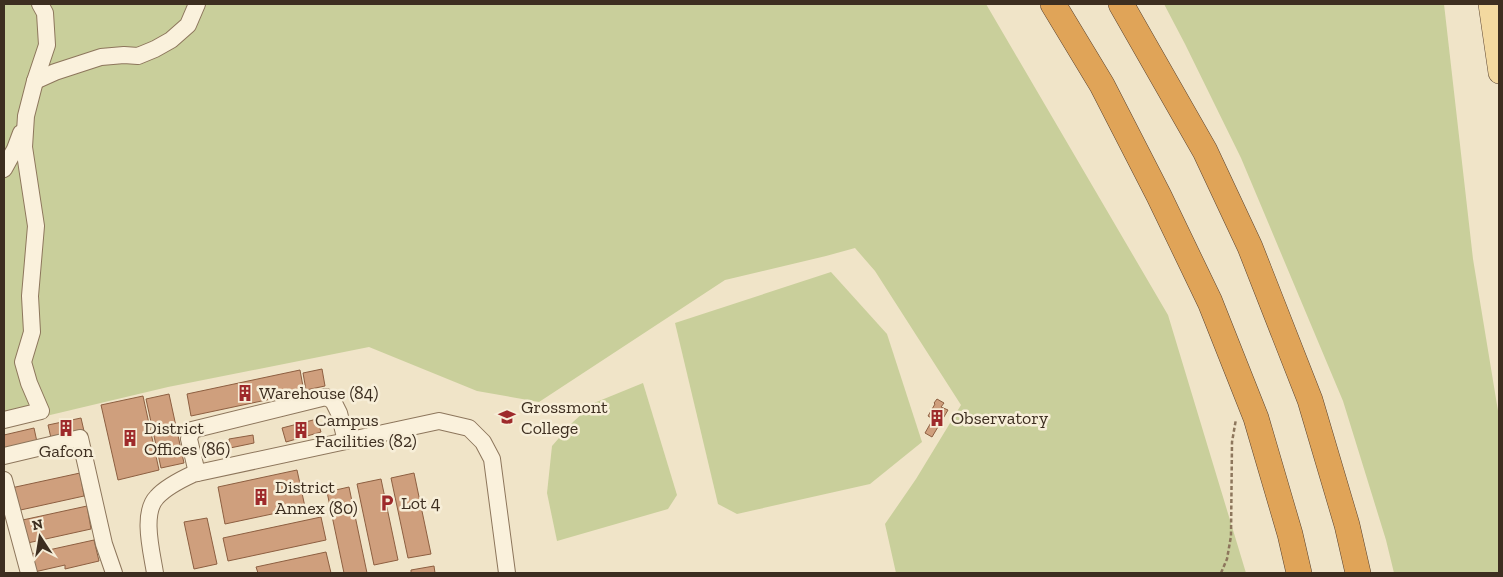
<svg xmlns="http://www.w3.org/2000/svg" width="1503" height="577" font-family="'Zilla Slab',serif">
	<rect width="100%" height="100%" fill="#f0e4c8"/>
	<g fill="#c9cf9b">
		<polygon points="4,4 986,4 1168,315 1246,573 896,573 885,524 916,479 961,405 875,271 855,248 826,256 725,280 539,402 477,391 369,347 168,387 4,426"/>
		<polygon points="1164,4 1444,4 1473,259 1499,417 1499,573 1394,573 1386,540 1343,401 1241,158 1185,44"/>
		<polygon points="831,272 887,334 922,442 870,484 737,514 718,504 675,323"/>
		<polygon points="643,383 677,495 668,509 557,541 547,493 552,446 573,422 594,403"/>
	</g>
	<g fill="#cf9f7d" stroke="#8d5f41">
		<polygon points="322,369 325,386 306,390 303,373"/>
		<polygon points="300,370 304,392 191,416 187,394"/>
		<polygon points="169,394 184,463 161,468 146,399"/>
		<polygon points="143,396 159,470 118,480 101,405"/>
		<polygon points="937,399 944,403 941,407 948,410 932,437 925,433 933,419 928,416 935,404 934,403"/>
		<polygon points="81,418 84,431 51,438 48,425"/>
		<polygon points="317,419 321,432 286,442 282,428"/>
		<polygon points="34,428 37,442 4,450 4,435"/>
		<polygon points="253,435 254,443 230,448 229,439"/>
		<polygon points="297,470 305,507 225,524 218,487"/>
		<polygon points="80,473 84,496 16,511 11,488"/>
		<polygon points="414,473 431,554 408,558 391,478"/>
		<polygon points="381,479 398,560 374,565 357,484"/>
		<polygon points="349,487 367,573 344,573 327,492"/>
		<polygon points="87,506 91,529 23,544 18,521"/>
		<polygon points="321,517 326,540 228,561 223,538"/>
		<polygon points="207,518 217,564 194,569 184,522"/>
		<polygon points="94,540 99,561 65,569 65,565 30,573 26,555"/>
		<polygon points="326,552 331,573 258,573 256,567"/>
		<polygon points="434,566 435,573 411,573 411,570"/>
	</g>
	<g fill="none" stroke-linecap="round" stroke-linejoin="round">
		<g stroke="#8d765c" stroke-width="18">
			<g id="minor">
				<polyline points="35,81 55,72 101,57 124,55 138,56 155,49 171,40 188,25 197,4"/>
				<polyline points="4,169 15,149 21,133"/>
				<polyline points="4,420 41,411 29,383 23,362 32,332 30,296 36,226 24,147 26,116 35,81 47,45 45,13 40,4"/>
				<polyline points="4,456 80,438 104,544 114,573"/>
				<polyline points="197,473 189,439 192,430 326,397 333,401 339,413 346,441"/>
				<polyline points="4,480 29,573"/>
				<path d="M155 573C152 553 141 513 157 497 166 487 180 480 193 474L439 421 469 428 483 442 492 459 507 573"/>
			</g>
		</g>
		<g stroke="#5b4430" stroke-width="22">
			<polyline id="major" points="1489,4 1499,73"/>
		</g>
		<g stroke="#5b4430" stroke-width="26">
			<g id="highway">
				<polyline points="1053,4 1102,85 1159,196 1210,302 1256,418 1290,534 1299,573"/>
				<polyline points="1121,4 1205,151 1250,247 1310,400 1347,525 1358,573"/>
			</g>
		</g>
		<polyline stroke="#8d765c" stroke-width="2.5" stroke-dasharray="4 2.5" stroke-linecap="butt" points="1221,573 1227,559 1231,536 1232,442 1236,419"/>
		<use href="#minor" stroke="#faf1dc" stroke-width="16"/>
		<use href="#major" stroke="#f3d9a0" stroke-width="21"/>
		<use href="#highway" stroke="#e0a458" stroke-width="25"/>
	</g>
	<defs>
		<g id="building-bare" transform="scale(1.35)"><path d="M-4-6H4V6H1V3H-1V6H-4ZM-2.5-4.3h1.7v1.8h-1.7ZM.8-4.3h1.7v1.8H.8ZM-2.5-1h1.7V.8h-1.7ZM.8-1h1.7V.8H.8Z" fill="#9e2a2b" stroke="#f7eed8" stroke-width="2.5" paint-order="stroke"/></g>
		<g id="university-bare" transform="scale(1.35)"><path d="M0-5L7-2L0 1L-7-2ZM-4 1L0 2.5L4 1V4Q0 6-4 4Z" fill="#9e2a2b" stroke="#f7eed8" stroke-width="2.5" paint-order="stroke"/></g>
		<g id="parking-bare" transform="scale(1.35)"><path d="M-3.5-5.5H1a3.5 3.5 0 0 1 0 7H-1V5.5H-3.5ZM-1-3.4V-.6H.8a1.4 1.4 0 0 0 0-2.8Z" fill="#9e2a2b" stroke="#f7eed8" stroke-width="2.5" paint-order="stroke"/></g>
	</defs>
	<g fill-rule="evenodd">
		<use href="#building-bare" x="245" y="393"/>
		<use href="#university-bare" x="507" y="417"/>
		<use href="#building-bare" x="937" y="418"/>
		<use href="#building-bare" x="66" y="428"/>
		<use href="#building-bare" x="301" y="430"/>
		<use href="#building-bare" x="130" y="438"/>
		<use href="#building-bare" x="261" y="497"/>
		<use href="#parking-bare" x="387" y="503"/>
	</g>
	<g text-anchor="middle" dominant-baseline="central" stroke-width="5" stroke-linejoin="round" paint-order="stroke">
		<g font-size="18" fill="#3d2e20" stroke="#f7eed8" text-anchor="start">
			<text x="259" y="393">Warehouse (84)</text>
			<text x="521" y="407">Grossmont<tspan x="521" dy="21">College</tspan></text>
			<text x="951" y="418">Observatory</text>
			<text x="315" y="420">Campus<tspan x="315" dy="21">Facilities (82)</tspan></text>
			<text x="144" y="428">District<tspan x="144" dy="21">Offices (86)</tspan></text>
			<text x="66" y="451" text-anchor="middle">Gafcon</text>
			<text x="275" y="487">District<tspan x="275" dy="21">Annex (80)</tspan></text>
			<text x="401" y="503">Lot 4</text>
		</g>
	</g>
	<rect width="1503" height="577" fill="none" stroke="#3d2e20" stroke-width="10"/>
	<g transform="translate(40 537) rotate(348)" stroke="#f7eed8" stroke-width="4" paint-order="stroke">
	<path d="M0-4L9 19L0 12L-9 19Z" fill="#3d2e20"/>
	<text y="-8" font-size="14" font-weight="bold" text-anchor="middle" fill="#3d2e20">N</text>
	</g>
</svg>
